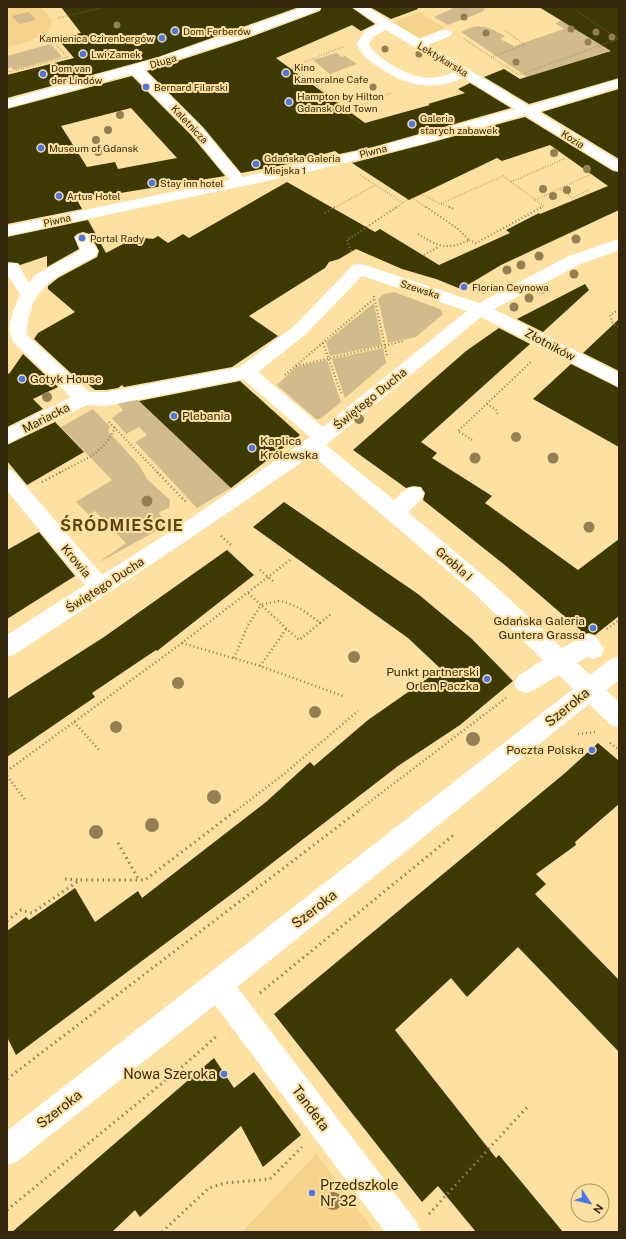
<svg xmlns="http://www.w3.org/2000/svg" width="626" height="1239" font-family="'Public Sans',sans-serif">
	<rect width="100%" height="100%" fill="#fee0a0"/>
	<g fill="#f5d38b">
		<polygon points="7,7 41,7 52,20 50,28 47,32 30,41 7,47"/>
		<polygon points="419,12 445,28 419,38 392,22"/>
		<polygon points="316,1154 375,1232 242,1232"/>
	</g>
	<g fill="#d1bb8c">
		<polygon points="450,7 484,7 485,9 482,12 448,25 434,17 452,9"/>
		<polygon points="29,12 36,20 19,24 12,16"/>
		<path d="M571 17 619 48 527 77 461 32C479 22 489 27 505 36L500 39 514 46 564 29 555 23Z"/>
		<polygon points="51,44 62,57 14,70 11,67 7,69 7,56"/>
		<polygon points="336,53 342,57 345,56 357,64 330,74 313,60"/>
		<polygon points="394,292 440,309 443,314 416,337 388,343 378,299 384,294"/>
		<polygon points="374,303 382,345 330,356 326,342"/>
		<polygon points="383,348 386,363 345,398 332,359"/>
		<polygon points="327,360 341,402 320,419 316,419 277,385 296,367"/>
		<polygon points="137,399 231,488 197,508 135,442 147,435 139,427 126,434 112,418 123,410 116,402"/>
		<polygon points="93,409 110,427 108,431 139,465 147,479 170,500 169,508 159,512 165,526 98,563 126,543 95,511 89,515 76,502 112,480 61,427"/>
	</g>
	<g fill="#3d3902" fill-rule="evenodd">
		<polygon points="61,7 299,7 158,57 7,98 7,75 74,58 57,38 81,33"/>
		<polygon points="322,7 351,7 375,24 361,31 352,25 276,58 365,123 430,105 428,104 465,93 458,89 470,83 511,108 373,147 339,154 335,151 288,164 241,173 203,127 147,71 245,39 320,11"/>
		<polygon points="370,7 417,7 418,9 391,19"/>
		<polygon points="539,7 619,7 619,78 529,104 484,77 504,69 520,79 611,51"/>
		<path d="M132 76 191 135 225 176 77 200 82 209 7 224V109ZM131 108 177 158 118 169 115 162 87 167 61 126Z"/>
		<polygon points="619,89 619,159 542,112"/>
		<polygon points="525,117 613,171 619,172 619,210 501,265 461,289 436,279 402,269 356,249 339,259 329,262 325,268 249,316 278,336 232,367 124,387 122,385 118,388 106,390 95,390 78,376 75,377 34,339 38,333 75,312 48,289 48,286 58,278 97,257 99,251 90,234 83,232 77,234 74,237 79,249 47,267 47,256 20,265 18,263 7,262 7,237 88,220 106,253 136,237 153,239 158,236 168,243 183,234 189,238 287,182 375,232 380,229 439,265 510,233 506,230 539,213 540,214 608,186 550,145 502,161 497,158 409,200 352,163 422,145"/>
		<polygon points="585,284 589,290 543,332 517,319"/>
		<polygon points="619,319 619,371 583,353"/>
		<polygon points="499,328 530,344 421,442 437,453 432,458 492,496 485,503 578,570 619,539 619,616 595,635 589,633 585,634 506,566 423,500 425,493 421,487 413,486 406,488 353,450 466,351"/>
		<polygon points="23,354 58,387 33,399 43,409 7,427 7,372 9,374"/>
		<polygon points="571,364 619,388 619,447 533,399"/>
		<polygon points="240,381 300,435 231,488 139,401"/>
		<polygon points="55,422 84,452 27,485 7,461 7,445"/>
		<polygon points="284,502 418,594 472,639 513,681 460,725 398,766 241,887 16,1055 7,1037 7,931 26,917 29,920 75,888 95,922 138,891 142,898 266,802 310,762 314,766 368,720 441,669 408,638 253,527"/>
		<polygon points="39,532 75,576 7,619 7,550"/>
		<polygon points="227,550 254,575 157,651 156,650 92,693 95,697 7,757 7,699 104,637"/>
		<polygon points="598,743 619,761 619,804 575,842 576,845 536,874 546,884 535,894 619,980 619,1052 518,947 467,997 451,978 395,1030 496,1158 499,1155 563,1232 476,1232 438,1186 422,1202 274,1014 565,773"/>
		<polygon points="214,1058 234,1088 254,1072 301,1135 263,1167 241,1126 140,1217 135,1210 112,1232 12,1232"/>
	</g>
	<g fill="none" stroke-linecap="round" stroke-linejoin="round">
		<g stroke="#927d52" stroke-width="1.5" stroke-dasharray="0.5 2" stroke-linecap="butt">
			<polyline points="58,18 104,7"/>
			<polyline points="464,39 519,75 618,39 577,11"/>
			<polyline points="343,47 291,67 349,110 391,93"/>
			<polyline points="491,57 525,45 505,30"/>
			<polyline points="7,70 10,72 67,57 50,37"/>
			<polyline points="348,110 343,112 360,123"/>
			<polyline points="360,175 403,203"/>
			<polyline points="511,182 566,158"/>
			<polyline points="560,189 573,198 590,189"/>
			<polyline points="412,198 427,208"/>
			<polyline points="535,200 591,174"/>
			<polyline points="441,204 452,208"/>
			<polyline points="334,208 375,185"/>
			<polyline points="395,208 409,199 422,194 440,204 503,176 544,206 540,208"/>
		</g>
		<g stroke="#927d52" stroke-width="2" stroke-dasharray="1 2.5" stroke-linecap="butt">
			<polyline points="449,207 454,209"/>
			<polyline points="325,213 335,207"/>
			<path d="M418 234C437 246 447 251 469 240L457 228 426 207"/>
			<polyline points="469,240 476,243 542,207"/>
			<polyline points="351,251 347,240 397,207"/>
			<polyline points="424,255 438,247"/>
			<polyline points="374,296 387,356"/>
			<polyline points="619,310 610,315 613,324 619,327"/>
			<polyline points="323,343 341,393"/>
			<polyline points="296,366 404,341"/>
			<polyline points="285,375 375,298"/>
			<polyline points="487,404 496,410 498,416"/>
			<polyline points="109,422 158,473"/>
			<polyline points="472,440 458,431 532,361"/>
			<path d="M59 473C82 460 105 454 115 427"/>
		</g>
		<g stroke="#927d52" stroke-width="2.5" stroke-dasharray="1 3" stroke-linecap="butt">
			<polyline points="157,472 187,503"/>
			<polyline points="42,482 61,472"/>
			<polyline points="221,536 231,545"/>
			<polyline points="260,570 274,582"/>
			<path d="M278 601C295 603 307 613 320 623L299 640 261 605Z"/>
			<polyline points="320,623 331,614"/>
			<polyline points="607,629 619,620"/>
			<polyline points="182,643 260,666 343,696"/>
			<polyline points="234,658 248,625 261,605 248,593"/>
			<polyline points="260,666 287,628"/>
			<polyline points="74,722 99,750"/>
			<polyline points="578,734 596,732"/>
			<polyline points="610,743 619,750"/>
			<polyline points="7,771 182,643 290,560"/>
			<polyline points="7,776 26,801"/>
			<polyline points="237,810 284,774 358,711"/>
			<polyline points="359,810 506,698"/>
		</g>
		<g stroke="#927d52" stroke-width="3" stroke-dasharray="1.5 4" stroke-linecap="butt">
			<polyline points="118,843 139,880"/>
			<polyline points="65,879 80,880"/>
			<polyline points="7,921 21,910 32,913 80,880 145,880 238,809"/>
			<polyline points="260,993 456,833"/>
			<polyline points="7,1079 361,809"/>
			<polyline points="7,1210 183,1066 218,1035"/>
			<polyline points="429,1214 529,1105"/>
			<polyline points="162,1232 209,1188 225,1183 270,1179 302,1147"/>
		</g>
		<g fill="#fff" fill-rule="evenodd">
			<path d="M304 7H321L319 10 244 38 144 70 202 128 243 177 373 148 515 109 464 78C430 92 406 86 377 66 368 60 359 53 357 43L365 31 378 24 352 7H367L420 39 442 30H450L452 33 450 36 428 45 529 106 619 79V87L538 112 619 161V171L614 170 525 115 422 144 295 175 7 236V226L230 180 192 134 132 74 7 108V100L158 58ZM386 30 455 72C443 77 433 79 421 77 408 76 372 56 369 43L374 36Z"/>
			<path d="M83 233 89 235 98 252 96 256C56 278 29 284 27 335L89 392H106L240 367 294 326 353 265 359 264 365 265 479 303 569 256 619 239V250L581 264 494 309 619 373V387L481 317 326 445 394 500C403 492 409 484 421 488L424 494 421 500 408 512 492 583 562 648 588 634 596 637 604 649 601 656 593 659 587 657 577 663 590 675 611 659 619 656V680L606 690 619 702V728L611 725 589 704 237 987 416 1221 421 1232H385L215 1005 18 1161 7 1165V1131L573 689 559 675 534 690 526 693 518 690 514 683 518 676 543 660 476 595 312 455C214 523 115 589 15 654L7 657V635L85 585 7 491V469L14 472 102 575 182 524 310 437 243 379 106 406 87 405 7 444V429L71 397 14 343C4 327 14 310 20 294L7 274V264L12 263 18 264 29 283 35 275 81 250 75 238 77 235ZM362 276 467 311 323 427 258 372 306 334Z"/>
		</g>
	</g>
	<g fill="#937f53">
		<circle cx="464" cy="17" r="3.5"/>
		<circle cx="117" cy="25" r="3.5"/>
		<circle cx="571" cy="29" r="3.5"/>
		<circle cx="596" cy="32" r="3.5"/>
		<circle cx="486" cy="33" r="3.5"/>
		<circle cx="612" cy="37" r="3.5"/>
		<circle cx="588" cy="42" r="3.5"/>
		<circle cx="385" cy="49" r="3.5"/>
		<circle cx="419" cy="54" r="3.5"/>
		<circle cx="516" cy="62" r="3.5"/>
		<circle cx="373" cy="87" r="3.5"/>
		<circle cx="120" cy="115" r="4"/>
		<circle cx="108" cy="130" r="4"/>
		<circle cx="96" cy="140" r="4"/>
		<circle cx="98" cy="152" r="4"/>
		<circle cx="554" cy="153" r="4"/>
		<circle cx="587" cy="169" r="4"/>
		<circle cx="543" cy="189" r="4"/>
		<circle cx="567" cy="190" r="4"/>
		<circle cx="553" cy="196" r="4"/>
		<circle cx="576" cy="239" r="4.5"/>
		<circle cx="539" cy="256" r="4.5"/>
		<circle cx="521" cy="265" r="4.5"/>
		<circle cx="507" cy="270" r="4.5"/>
		<circle cx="574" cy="274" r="4.5"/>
		<circle cx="483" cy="289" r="4.5"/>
		<circle cx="543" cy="289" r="4.5"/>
		<circle cx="529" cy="298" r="4.5"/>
		<circle cx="514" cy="307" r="4.5"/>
		<circle cx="47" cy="397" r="5"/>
		<circle cx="359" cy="419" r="5"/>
		<circle cx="516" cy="437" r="5"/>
		<circle cx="475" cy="458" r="5.5"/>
		<circle cx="553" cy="458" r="5.5"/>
		<circle cx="147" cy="501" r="5.5"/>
		<circle cx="589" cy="527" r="5.5"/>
		<circle cx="354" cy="657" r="6"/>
		<circle cx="178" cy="683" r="6"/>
		<circle cx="315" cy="712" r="6"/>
		<circle cx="116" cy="727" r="6"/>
		<circle cx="473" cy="739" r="7"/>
		<circle cx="214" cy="797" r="7"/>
		<circle cx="152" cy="825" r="7"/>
		<circle cx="96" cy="832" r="7"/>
		<circle cx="333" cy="1201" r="9"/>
	</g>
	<g fill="#4b76e9" stroke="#fee0a0" stroke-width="1.5">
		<circle cx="175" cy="31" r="4"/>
		<circle cx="162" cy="38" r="4"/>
		<circle cx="83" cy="54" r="4"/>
		<circle cx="286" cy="73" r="4"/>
		<circle cx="43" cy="74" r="4"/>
		<circle cx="146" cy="87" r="4"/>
		<circle cx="289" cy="102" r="4"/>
		<circle cx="412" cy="124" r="4"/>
		<circle cx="41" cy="148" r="4"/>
		<circle cx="256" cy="164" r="4"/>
		<circle cx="152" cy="183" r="4"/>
		<circle cx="59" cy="196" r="4"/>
		<circle cx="82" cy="238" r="4"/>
		<circle cx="464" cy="287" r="4"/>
		<circle cx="22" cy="379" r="4"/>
		<circle cx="174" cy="416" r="4"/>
		<circle cx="252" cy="448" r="4"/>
		<circle cx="593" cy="628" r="4"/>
		<circle cx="487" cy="679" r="4"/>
		<circle cx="592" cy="750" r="4"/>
		<circle cx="224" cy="1074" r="4"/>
		<circle cx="312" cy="1193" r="4"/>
	</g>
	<g text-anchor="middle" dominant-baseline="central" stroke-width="4" stroke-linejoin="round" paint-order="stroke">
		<g font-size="10" fill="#34280e" stroke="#fee0a0" text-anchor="start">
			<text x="183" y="31">Dom Ferberów</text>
			<text x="154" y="38" text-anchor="end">Kamienica Czirenbergów</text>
			<text x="91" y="54">Lwi Zamek</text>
			<text x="294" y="67">Kino<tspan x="294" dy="12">Kameralne Cafe</tspan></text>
			<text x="51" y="68">Dom van<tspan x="51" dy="12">der Lindów</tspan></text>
			<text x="154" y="87">Bernard Filarski</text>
			<text x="297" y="96">Hampton by Hilton<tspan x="297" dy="12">Gdansk Old Town</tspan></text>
			<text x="420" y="118">Galeria<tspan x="420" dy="12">starych zabawek</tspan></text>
			<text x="49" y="148">Museum of Gdansk</text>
			<text x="264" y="158">Gdańska Galeria<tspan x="264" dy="12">Miejska 1</tspan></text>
			<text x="160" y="183">Stay inn hotel</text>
			<text x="67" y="196">Artus Hotel</text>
			<text x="90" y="238">Portal Rady</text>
			<text x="472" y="287">Florian Ceynowa</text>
		</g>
		<g font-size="10" fill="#34280e" stroke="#fee0a0">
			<text transform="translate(443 59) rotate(31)">Lektykarska</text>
			<text transform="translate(163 61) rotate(-17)">Długa</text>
			<text transform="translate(190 124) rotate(47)">Kaletnicza</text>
			<text transform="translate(573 139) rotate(32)">Kozia</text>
			<text transform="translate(373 151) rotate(-14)">Piwna</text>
			<text transform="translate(57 220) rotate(-13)">Piwna</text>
			<text transform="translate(420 289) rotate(18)">Szewska</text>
		</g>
		<g font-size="12" fill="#34280e" stroke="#fee0a0">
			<text transform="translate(550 345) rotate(28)">Złotników</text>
			<text transform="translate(370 399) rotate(-39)">Świętego Ducha</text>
			<text transform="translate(46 418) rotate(-27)">Mariacka</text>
			<text transform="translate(76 561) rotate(50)">Krowia</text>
			<text transform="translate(454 564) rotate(41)">Grobla I</text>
			<text transform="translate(105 585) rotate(-33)">Świętego Ducha</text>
		</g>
		<g font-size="12" fill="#34280e" stroke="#fee0a0" text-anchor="start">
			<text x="30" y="379">Gotyk House</text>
			<text x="182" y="416">Plebania</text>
			<text x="260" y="441">Kaplica<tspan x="260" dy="14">Królewska</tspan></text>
			<text x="585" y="621" text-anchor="end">Gdańska Galeria<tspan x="585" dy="14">Guntera Grassa</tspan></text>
			<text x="479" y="672" text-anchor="end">Punkt partnerski<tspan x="479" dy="14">Orlen Paczka</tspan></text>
			<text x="584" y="750" text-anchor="end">Poczta Polska</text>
		</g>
		<g font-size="14" fill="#34280e" stroke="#fee0a0">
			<text transform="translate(567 707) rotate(-39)">Szeroka</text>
			<text transform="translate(314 909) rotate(-38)">Szeroka</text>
			<text transform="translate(311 1108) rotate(53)">Tandeta</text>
			<text transform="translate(59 1109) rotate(-38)">Szeroka</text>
		</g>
		<g font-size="14" fill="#34280e" stroke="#fee0a0" text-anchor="end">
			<text x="216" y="1074">Nowa Szeroka</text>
			<text x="320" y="1185" text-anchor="start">Przedszkole<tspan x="320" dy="16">Nr 32</tspan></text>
		</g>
		<g font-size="16" font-weight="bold" letter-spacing="1" fill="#584312" stroke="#fee0a0">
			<text x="122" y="525">ŚRÓDMIEŚCIE</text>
		</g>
	</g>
	<rect width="626" height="1239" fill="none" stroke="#34280e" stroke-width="16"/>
	<g transform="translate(590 1203) rotate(125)"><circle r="19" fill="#fee0a0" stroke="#ad9666"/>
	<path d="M0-3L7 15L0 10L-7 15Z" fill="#4b76e9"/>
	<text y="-6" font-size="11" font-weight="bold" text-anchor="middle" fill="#34280e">N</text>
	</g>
</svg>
